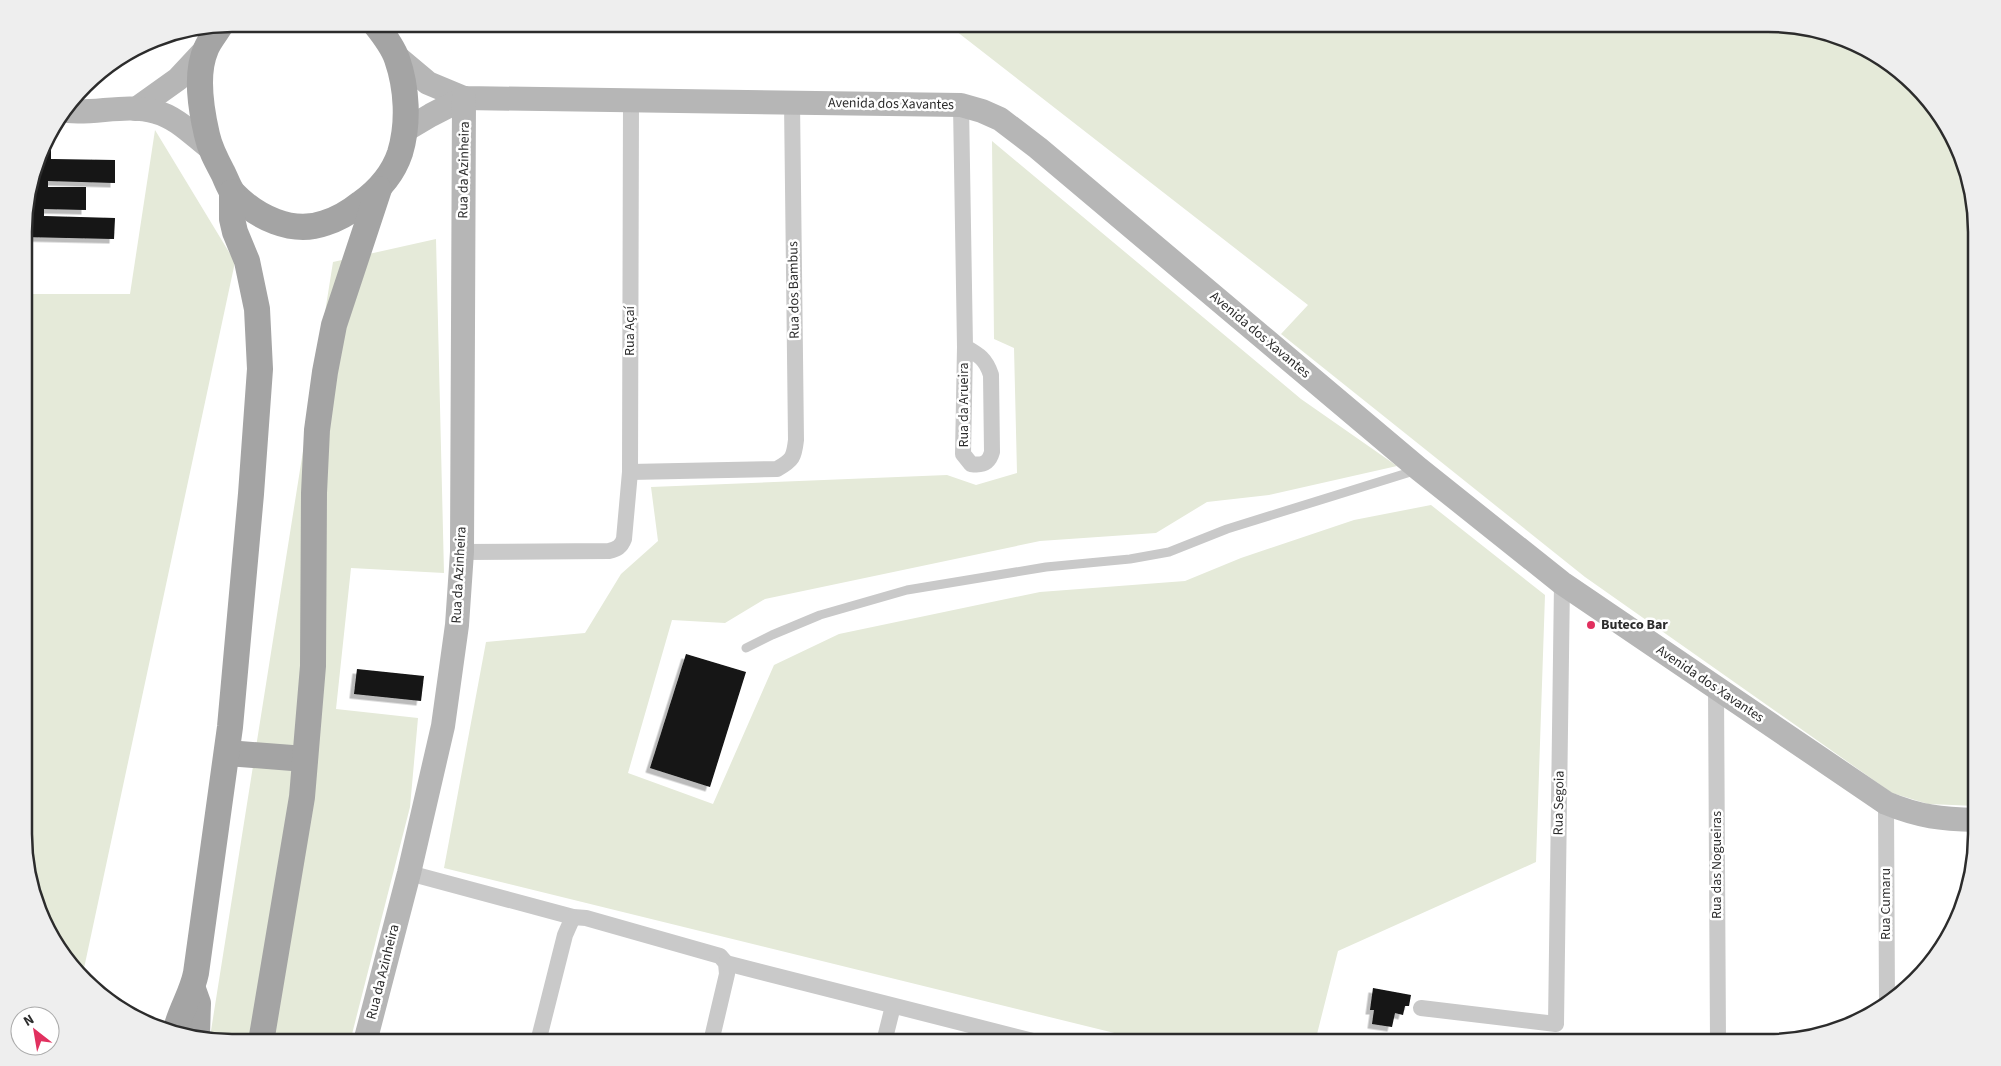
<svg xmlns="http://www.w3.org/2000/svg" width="2001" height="1066" font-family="'Source Sans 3',sans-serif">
	<defs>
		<filter id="shadow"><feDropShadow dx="-4.5" dy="4.5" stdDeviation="0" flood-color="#0004"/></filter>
	</defs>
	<rect width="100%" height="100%" fill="#fff"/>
	<g fill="#e5ead9">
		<polygon points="947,24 1768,24 1861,45 1906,76 1942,116 1975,206 1977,806 1928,804 1892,793 1585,577 1281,334 1308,305"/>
		<polygon points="155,130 235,262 83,973 67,960 40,913 26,861 24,294 130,294"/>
		<polygon points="992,141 1301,399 1397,466 1269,495 1207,502 1156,533 1040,541 765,599 725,623 672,620 628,773 713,804 774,665 839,634 1040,592 1185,581 1241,558 1354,520 1431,505 1545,595 1536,862 1338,951 1315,1042 1151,1042 444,868 486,642 585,633 621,574 658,541 651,487 947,475 976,485 1017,473 1014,348 994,339"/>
		<polygon points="436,239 444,573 351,568 336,709 418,718 410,807 350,1042 233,1042 210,1037 333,262"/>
	</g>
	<g fill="#131313" filter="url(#shadow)">
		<polygon points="43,148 51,148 51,159 115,160 115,183 48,181 48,187 86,187 86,210 44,209 44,216 115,218 114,239 24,237 24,219"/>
		<polygon points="686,654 746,672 710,787 650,768"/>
		<polygon points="357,669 424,676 421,701 354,694"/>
		<polygon points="1373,988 1411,995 1409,1006 1405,1006 1403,1015 1395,1013 1392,1027 1372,1024 1374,1010 1370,1010"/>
	</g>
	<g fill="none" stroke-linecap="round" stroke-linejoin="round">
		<polyline stroke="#c9c9c9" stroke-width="9" points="746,648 772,635 820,615 907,590 1046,567 1130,559 1169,552 1227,529 1417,470"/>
		<g stroke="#c9c9c9" stroke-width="16">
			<path d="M961 105 965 347 963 454 971 464C983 466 989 463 992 452L991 375C986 359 979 355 965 347"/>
			<path d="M630 472 777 469C793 460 794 457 796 440L792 102"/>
			<path d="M462 552 609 551C617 549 621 547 624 539L630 472 631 101"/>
			<polyline points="1716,688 1718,1042"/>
			<polyline points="1886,803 1887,1005"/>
			<polyline points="409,873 573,917 586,918 720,956 726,963 727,974 711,1042"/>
			<polyline points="726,963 1037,1042"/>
			<polyline points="1421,1008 1556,1024 1562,583"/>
			<polyline points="538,1042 565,935 573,917"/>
			<polyline points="884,1042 893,1006"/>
		</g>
		<g stroke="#b6b6b6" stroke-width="24">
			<path d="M397 57 428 83 464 98 961 105 982 111 1000 119 1038 148 1419 469 1562 583 1886 803C1920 817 1941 819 1977 820"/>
			<polyline points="136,109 178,79 206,49"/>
			<path d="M68 111C97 114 127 103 156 112 176 117 193 135 210 148"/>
			<polyline points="404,131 431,115 464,98"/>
			<polyline points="365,1042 409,873 443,726 457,625 462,552 464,98"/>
		</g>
		<g stroke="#a4a4a4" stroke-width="26">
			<path d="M220 26C216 33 209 41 206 49 195 74 201 109 207 135 210 149 216 160 223 173 226 179 229 188 233 193 256 217 292 235 325 223 338 219 351 211 361 203 379 190 393 174 400 153 409 123 407 88 397 59 393 47 383 34 375 24"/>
			<polyline points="227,753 305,759"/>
			<polyline points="193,989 198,1003 197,1034"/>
			<path d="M176 1029C181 1009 192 993 196 973L230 727 251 494 260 369 257 309 247 261 235 232 232 219V192"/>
			<polyline points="261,1042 302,797 313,666 314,493 317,430 325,372 334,325 379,189"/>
		</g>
	</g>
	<circle fill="#e1305f" stroke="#fff" stroke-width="2" cx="1591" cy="625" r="5"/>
	<g text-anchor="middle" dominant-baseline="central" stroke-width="5" stroke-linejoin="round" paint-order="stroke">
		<g font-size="14" fill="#2c2c2c" stroke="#fff">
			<text transform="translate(891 104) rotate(1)">Avenida dos Xavantes</text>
			<text transform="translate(464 170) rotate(-89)">Rua da Azinheira</text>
			<text transform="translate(794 290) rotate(-91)">Rua dos Bambus</text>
			<text transform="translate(630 331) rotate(-90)">Rua Açaí</text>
			<text transform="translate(1260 335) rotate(40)">Avenida dos Xavantes</text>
			<text transform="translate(964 405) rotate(-90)">Rua da Arueira</text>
			<text transform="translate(459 575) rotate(-87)">Rua da Azinheira</text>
			<text transform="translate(1710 684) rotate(34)">Avenida dos Xavantes</text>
			<text transform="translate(1559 803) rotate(-89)">Rua Segoia</text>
			<text transform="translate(1717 865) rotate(-90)">Rua das Nogueiras</text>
			<text transform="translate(1886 904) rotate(-90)">Rua Cumaru</text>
			<text transform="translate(383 972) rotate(-76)">Rua da Azinheira</text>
		</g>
		<g font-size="14" font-weight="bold" fill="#2c2c2c" stroke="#fff" text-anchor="start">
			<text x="1601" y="625">Buteco Bar</text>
		</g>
	</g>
	<path d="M0 0H2001V1066H0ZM232 32H1768A200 200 0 0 1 1968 232V834A200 200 0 0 1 1768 1034H232A200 200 0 0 1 32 834V232A200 200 0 0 1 232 32Z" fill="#eee" fill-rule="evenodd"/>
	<path fill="none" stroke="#2c2c2c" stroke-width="2.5" d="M232 32H1768A200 200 0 0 1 1968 232V834A200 200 0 0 1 1768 1034H232A200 200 0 0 1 32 834V232A200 200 0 0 1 232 32Z"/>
	<g transform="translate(35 1031) rotate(329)"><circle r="24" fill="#ffffff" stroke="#ababab"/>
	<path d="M0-4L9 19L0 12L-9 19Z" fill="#e1305f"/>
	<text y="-8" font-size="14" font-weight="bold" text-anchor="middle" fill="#2c2c2c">N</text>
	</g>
</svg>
